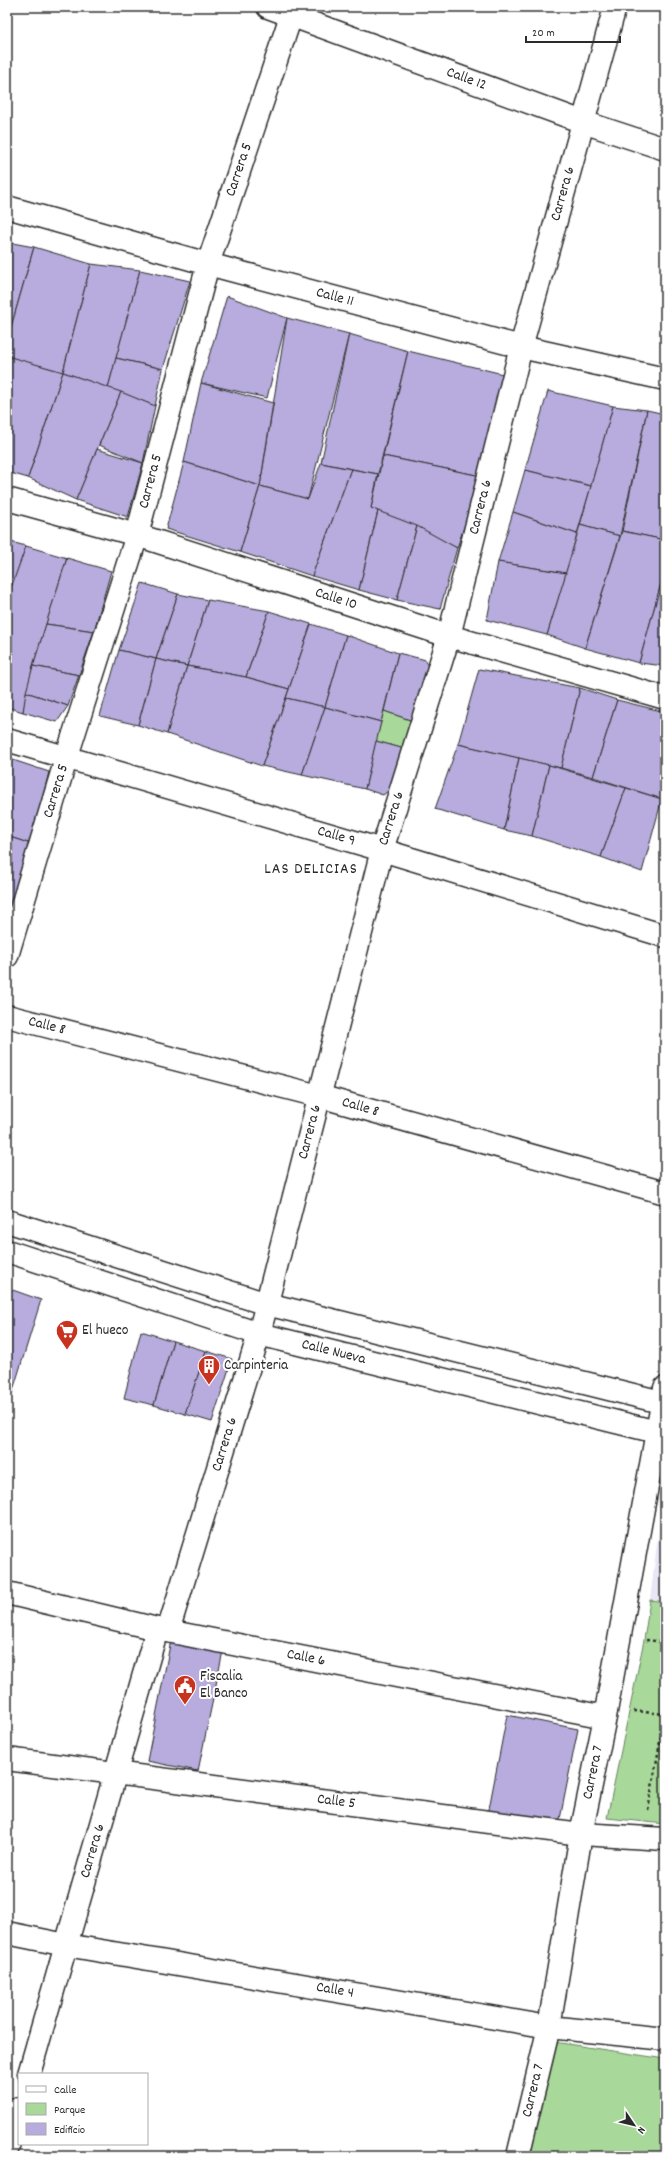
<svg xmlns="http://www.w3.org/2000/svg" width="672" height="2163" font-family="Dekko,sans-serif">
	<rect width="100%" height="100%" fill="#fff"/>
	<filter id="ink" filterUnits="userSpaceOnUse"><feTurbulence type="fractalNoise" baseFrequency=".025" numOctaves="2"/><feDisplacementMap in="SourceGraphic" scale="8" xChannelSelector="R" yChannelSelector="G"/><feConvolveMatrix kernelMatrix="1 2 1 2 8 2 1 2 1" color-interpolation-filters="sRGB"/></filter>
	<g filter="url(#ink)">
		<polygon fill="#e9e6f5" points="665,1479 665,1602 650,1600"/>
		<g fill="#a8d99a" stroke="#6a8262">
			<polygon points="384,711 413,721 405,749 376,741"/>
			<polygon points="650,1600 665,1602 665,1824 607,1818 644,1640"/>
			<polygon points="554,2042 665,2059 665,2156 527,2156"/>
		</g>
		<g fill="#b7acdd" stroke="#2b2b2b">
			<polygon points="7,242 34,247 7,341"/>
			<polygon points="34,247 91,264 63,372 7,357 7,341"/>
			<polygon points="91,264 140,270 108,388 63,372"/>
			<polygon points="140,270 190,281 163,369 116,358"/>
			<polygon points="227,296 287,318 267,398 201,383"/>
			<polygon points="287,318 349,334 308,499 260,486"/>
			<polygon points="349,334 408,351 378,474 321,463"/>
			<polygon points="408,351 507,375 481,476 383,456"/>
			<polygon points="7,356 63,372 28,478 7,472"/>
			<polygon points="116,358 163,369 155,406 108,388"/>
			<polygon points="63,372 121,392 76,500 28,478"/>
			<polygon points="201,383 273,403 260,486 184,462"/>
			<polygon points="548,391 613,406 591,486 525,470"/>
			<polygon points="121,392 155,406 143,463 99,445"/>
			<polygon points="613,406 647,410 620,536 580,525"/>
			<polygon points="647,410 665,414 665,540 622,531"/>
			<polygon points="97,449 143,463 128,517 76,500"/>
			<polygon points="383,456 481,476 457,548 371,508"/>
			<polygon points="184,462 260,486 240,552 166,529"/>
			<polygon points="321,463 351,469 312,576 240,552 260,486 308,499"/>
			<polygon points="351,469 378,474 371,508 378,511 359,590 312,576"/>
			<polygon points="525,470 591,486 577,534 513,512"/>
			<polygon points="378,511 417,526 397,600 359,590"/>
			<polygon points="513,512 577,534 566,573 498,562"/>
			<polygon points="580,525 620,536 585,648 547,635"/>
			<polygon points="417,526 457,548 440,609 397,600"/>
			<polygon points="622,531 665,540 665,569 639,663 585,648"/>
			<polygon points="7,541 26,546 7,601"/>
			<polygon points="26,546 67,558 33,666 23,712 7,707 7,599"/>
			<polygon points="67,558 111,571 94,631 46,624"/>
			<polygon points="498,562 566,573 547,635 487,620"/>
			<polygon points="665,569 665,666 639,663"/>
			<polygon points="142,583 178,594 156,659 119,650"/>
			<polygon points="178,594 208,600 187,666 156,659"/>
			<polygon points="208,600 269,611 246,677 187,666"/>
			<polygon points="269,611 311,624 289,689 246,677"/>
			<polygon points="46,624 94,631 79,675 33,666"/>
			<polygon points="311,624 346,635 325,707 286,698"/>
			<polygon points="346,635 398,653 381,722 325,707"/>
			<polygon points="119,650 156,659 138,725 100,716"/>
			<polygon points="398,653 426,660 429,673 413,721 384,711"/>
			<polygon points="156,659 187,666 167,734 138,725"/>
			<polygon points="33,666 79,675 68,706 26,692"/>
			<polygon points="187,666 246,677 289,689 262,766 167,734"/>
			<polygon points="479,669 580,688 561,768 458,744"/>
			<polygon points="580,688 617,700 593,777 561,768"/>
			<polygon points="26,692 68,706 57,722 23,712"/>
			<polygon points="286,698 325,707 302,775 262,766"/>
			<polygon points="617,700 665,712 665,789 662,799 593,777"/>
			<polygon points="325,707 381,722 365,789 302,775"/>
			<polygon points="376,741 405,749 393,787 383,795 365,789"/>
			<polygon points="458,744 519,758 504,830 435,809"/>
			<polygon points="7,758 49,772 31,844 7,836"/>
			<polygon points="519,758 549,765 532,836 504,830"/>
			<polygon points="549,765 626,788 601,857 532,836"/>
			<polygon points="626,788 662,799 642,872 601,857"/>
			<polygon points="7,836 31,844 7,921"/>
			<polygon points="7,1288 41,1300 10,1400 7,1399"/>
			<polygon points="141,1331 173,1341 154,1405 124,1398"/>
			<polygon points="173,1341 206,1351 185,1414 154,1405"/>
			<polygon points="206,1351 232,1359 212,1422 185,1414"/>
			<polygon points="171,1640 223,1651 198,1771 147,1761"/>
			<polygon points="507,1715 578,1729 559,1824 488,1814"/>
		</g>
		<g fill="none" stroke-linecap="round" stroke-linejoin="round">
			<g stroke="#2b2b2b" stroke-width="25">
				<g id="minor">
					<path id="s1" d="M268 7 583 122 665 149"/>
					<path id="s2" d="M7 207 208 264 521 347 665 379"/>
					<path id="s3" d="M7 499 137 535 449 636 665 698"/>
					<path id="s4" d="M7 740 382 850 665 936"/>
					<path id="s5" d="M7 956 66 759 137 535 208 264 294 7"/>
					<path id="s6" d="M7 1016 319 1096 665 1193"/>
					<path id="s7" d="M7 1593 157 1629 605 1717"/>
					<path id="s8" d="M168 1631 259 1334 382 850 449 636 521 347 615 7"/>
					<path id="s9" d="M7 1759 581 1834 665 1839"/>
					<path id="s10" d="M7 1933 66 1945 549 2027 665 2039"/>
					<path id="s11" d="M29 2074 157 1629"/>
					<polyline points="7,2150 19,2108"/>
					<path id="s12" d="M518 2156 549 2027 581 1834 605 1717 665 1388"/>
				</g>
			</g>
			<g stroke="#2b2b2b" stroke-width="25">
				<g id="major">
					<polyline points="7,1221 267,1304 665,1403"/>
					<path id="s13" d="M7 1251 259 1334 665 1434"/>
				</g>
			</g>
			<g stroke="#2b2b2b" stroke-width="2.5" stroke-dasharray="3 3" stroke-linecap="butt">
				<polyline points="646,1640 665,1642"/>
				<polyline points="634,1711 665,1714"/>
				<polyline points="648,1810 665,1714"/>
			</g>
			<use href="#minor" stroke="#fff" stroke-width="22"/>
			<use href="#major" stroke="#fff" stroke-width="22"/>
		</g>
	</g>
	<defs>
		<g id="supermarket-pin" transform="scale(1.15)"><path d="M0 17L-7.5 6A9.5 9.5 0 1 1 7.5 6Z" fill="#c8321e" stroke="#fff"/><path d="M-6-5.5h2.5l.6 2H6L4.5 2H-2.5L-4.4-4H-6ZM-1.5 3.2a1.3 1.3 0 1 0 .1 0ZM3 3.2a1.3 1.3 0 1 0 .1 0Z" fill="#fff"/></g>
		<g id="building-pin" transform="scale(1.15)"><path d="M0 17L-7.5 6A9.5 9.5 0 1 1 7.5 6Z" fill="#c8321e" stroke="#fff"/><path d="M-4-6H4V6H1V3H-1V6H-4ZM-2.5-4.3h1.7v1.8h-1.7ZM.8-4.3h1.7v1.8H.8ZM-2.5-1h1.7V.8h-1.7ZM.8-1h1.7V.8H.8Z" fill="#fff"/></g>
		<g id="civic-pin" transform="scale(1.15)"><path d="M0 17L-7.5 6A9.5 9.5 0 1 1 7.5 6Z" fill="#c8321e" stroke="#fff"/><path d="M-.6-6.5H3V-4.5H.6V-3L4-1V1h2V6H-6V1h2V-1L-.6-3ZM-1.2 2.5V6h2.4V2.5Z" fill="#fff"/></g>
	</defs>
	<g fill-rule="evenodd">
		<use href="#supermarket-pin" x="67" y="1331"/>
		<use href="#building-pin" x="209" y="1366"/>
		<use href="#civic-pin" x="185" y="1686"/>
	</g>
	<g text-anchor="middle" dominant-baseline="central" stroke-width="4" stroke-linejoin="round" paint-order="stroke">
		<g font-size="15" fill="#2b2b2b" stroke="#fff">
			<text stroke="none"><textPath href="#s1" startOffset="211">Calle 12</textPath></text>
			<text stroke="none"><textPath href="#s5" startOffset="820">Carrera 5</textPath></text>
			<text stroke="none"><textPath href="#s8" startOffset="1491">Carrera 6</textPath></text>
			<text stroke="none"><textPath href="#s2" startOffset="340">Calle 11</textPath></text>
			<text stroke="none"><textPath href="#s5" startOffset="496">Carrera 5</textPath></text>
			<text stroke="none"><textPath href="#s8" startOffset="1167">Carrera 6</textPath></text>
			<text stroke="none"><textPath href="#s3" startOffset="344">Calle 10</textPath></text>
			<text stroke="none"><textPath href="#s5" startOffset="172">Carrera 5</textPath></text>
			<text stroke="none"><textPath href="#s8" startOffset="843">Carrera 6</textPath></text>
			<text stroke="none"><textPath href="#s4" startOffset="343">Calle 9</textPath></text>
			<text stroke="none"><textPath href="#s6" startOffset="41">Calle 8</textPath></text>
			<text stroke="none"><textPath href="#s6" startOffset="365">Calle 8</textPath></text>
			<text stroke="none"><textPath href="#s8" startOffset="519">Carrera 6</textPath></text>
			<text stroke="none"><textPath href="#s13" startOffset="342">Calle Nueva</textPath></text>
			<text stroke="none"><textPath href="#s8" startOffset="195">Carrera 6</textPath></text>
			<text stroke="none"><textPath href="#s7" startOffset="306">Calle 6</textPath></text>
			<text stroke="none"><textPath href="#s12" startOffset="391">Carrera 7</textPath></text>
			<text stroke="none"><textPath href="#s9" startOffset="332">Calle 5</textPath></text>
			<text stroke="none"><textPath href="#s11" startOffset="232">Carrera 6</textPath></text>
			<text stroke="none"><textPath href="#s10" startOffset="333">Calle 4</textPath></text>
			<text stroke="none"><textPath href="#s12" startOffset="67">Carrera 7</textPath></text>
		</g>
		<g font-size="15" fill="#2b2b2b" stroke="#fff" text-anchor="start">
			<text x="82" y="1331">El hueco</text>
			<text x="224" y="1366">Carpinteria</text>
			<text x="200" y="1677">Fiscalia<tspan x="200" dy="17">El Banco</tspan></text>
		</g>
		<g font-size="16" letter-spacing="1" fill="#2b2b2b" stroke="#fff">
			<text x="311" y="869">LAS DELICIAS</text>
		</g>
	</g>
	<rect width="672" height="2163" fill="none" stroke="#fff" stroke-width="24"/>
	<rect x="12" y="12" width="648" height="2139" fill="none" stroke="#2b2b2b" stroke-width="1.5" filter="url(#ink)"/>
	<rect x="18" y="2073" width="130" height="72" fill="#ffffff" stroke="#aaaaaa"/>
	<rect x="26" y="2086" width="20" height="6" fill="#ffffff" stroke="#aaaaaa"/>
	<text x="54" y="2093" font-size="12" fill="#2b2b2b">Calle</text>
	<rect x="26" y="2103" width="20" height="12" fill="#a8d99a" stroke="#aaaaaa"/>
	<text x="54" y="2113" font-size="12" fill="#2b2b2b">Parque</text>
	<rect x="26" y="2123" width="20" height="12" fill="#b7acdd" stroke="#aaaaaa"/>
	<text x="54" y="2133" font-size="12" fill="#2b2b2b">Edificio</text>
	<g transform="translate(634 2125) rotate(125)" stroke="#ffffff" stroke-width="3" paint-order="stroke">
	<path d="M0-3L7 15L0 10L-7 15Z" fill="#2b2b2b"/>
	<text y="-6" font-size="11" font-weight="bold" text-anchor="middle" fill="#2b2b2b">N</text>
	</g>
	<path d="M526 36v6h94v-6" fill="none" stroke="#2b2b2b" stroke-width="2"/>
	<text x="532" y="36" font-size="12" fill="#2b2b2b" stroke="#ffffff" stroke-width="3" paint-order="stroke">20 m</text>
</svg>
